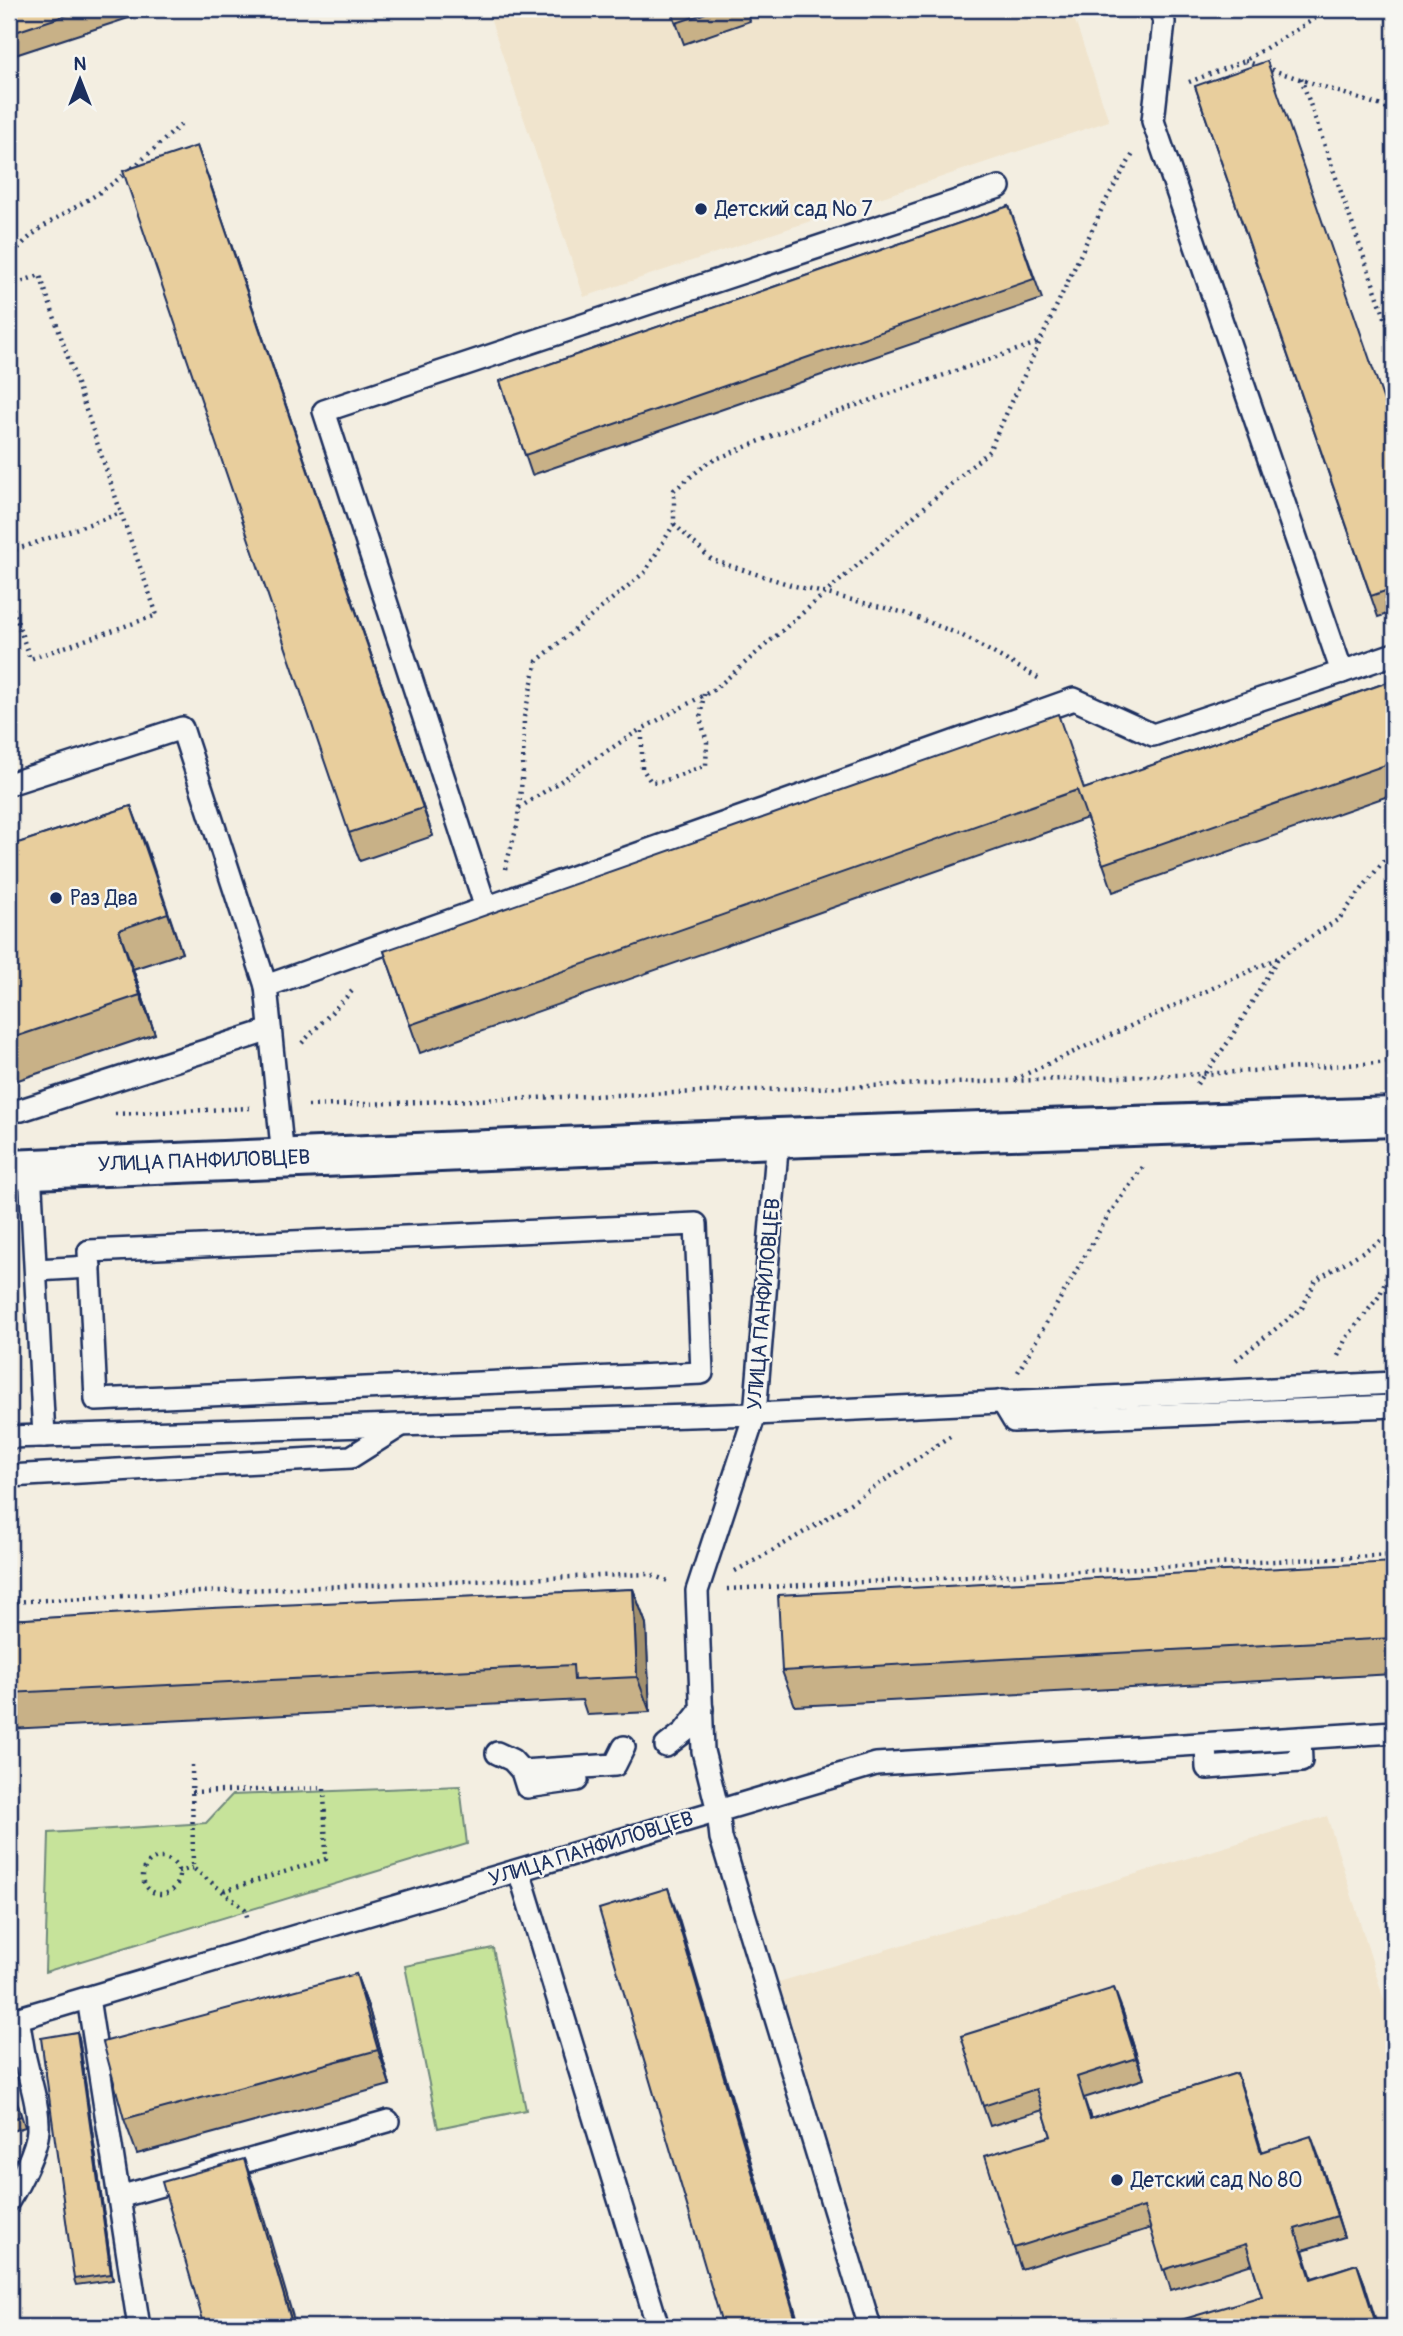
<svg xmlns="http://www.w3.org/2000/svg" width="1403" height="2336" font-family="Pangolin,sans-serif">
	<rect width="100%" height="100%" fill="#f3eee1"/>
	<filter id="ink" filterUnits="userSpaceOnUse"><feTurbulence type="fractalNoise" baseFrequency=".0143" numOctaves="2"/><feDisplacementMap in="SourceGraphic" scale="14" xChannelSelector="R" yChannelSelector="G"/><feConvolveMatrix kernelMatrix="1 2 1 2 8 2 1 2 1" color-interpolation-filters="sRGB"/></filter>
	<g filter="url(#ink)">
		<g fill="#f0e4cd">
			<polygon points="487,9 1071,9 1109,121 584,297"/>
			<polygon points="1327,1816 1394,2032 1394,2327 884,2327 779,1982"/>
		</g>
		<g fill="#c6e39a" stroke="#70897c" stroke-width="2">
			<polygon points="460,1786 467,1844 45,1972 49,1833 206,1823 232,1795"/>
			<polygon points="493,1948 526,2110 438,2128 405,1966"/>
		</g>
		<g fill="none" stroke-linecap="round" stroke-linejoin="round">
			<g stroke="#1b2f5e" stroke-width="26">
				<g id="service">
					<polyline points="1342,672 1394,654"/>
					<polyline points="9,784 182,728 266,986"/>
					<polyline points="486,908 324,411 999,187"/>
					<polyline points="9,1110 21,1110 270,1030"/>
					<polyline points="283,1158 266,986 1074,699 1153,735 1342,672 1153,121 1164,22 1160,9"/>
					<polyline points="30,1169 44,1436"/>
					<polygon points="696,1224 702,1373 96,1400 89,1251"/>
					<polyline points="36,1270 90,1267"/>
					<polyline points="1002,1401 1014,1421 1394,1406"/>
					<polyline points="9,1437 755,1414 1394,1383"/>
					<polyline points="9,1476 351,1457 400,1426"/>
					<polyline points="1206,1744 1207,1768 1301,1761 1300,1738"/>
					<polyline points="666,1746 684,1732 702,1709"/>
					<polyline points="497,1753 512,1760 522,1771 615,1765 624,1747"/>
					<polyline points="522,1771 527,1787 577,1780"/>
					<polyline points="519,1871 658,2327"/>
					<polyline points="88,1998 139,2327"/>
					<polyline points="9,2021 718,1811 703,1751 697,1591 755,1414 778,1138"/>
					<polyline points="9,2059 24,2054 18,2018"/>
					<polyline points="119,2197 388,2121"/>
					<path d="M9 2200C19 2184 37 2149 38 2130 39 2105 29 2078 24 2054"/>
					<polyline points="870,2327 721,1838 718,1811 876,1764 1394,1732"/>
				</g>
			</g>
			<g stroke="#1b2f5e" stroke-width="44">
				<polyline id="tertiary" points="9,1170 778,1138 1394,1117"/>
			</g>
			<g stroke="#1b2f5e" stroke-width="4.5" stroke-dasharray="2 5" stroke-linecap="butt">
				<polyline points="1245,61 1394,110"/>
				<polyline points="1301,78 1394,343"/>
				<polyline points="1189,82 1244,61 1331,9"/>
				<path d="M9 259C38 221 76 211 113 183 138 165 160 143 183 123"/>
				<polyline points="9,286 40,275 121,513"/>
				<polyline points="674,524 712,560 791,585 905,613 961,635 1040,679"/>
				<polyline points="9,552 121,513 157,615 30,659 9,597"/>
				<polyline points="704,694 700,718 707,742 706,765 664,781 651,782 642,768 642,729 715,689 989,451 1105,202 1133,154"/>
				<polyline points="519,808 641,729"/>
				<polyline points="505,869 517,826 523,770 524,717 537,661 645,572 674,524 674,490 709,462 799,425 1040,342"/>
				<polyline points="302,1043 354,989"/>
				<polyline points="1015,1079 1278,958 1339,919 1394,847"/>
				<polyline points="1197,1084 1229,1041 1278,958"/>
				<polyline points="308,1106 1203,1074 1394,1062"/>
				<polyline points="115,1114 250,1108"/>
				<polyline points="1338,1356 1345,1340 1380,1295 1394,1256"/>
				<polyline points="1236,1360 1302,1308 1316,1280 1394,1233"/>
				<polyline points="1018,1372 1109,1214 1145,1164"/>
				<path d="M735 1571C810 1532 880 1484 950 1436"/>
				<polyline points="727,1589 1394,1555"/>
				<polyline points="9,1602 221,1591 649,1574 668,1581"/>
				<polyline points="192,1765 193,1868 245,1909 248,1920"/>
				<polyline points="192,1792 324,1788 326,1859 223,1891"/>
				<circle cx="161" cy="1876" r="18"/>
				<polyline points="178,1872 193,1868"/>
			</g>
			<use href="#service" stroke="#f6f6f2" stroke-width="21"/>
			<use href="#tertiary" stroke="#f6f6f2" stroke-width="38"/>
		</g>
		<g fill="#c8b187" stroke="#1b2f5e" stroke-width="2">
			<polygon points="9,9 156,9 9,57"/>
			<polygon points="671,9 746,9 750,21 684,44"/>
			<polygon points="1195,86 1394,429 1394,612 1378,617"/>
			<polygon points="207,174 433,836 360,861 349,833"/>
			<polygon points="1009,206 1042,299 532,475 500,381"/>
			<polygon points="1394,680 1394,794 1113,892 1087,818 420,1053 384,951 1084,789"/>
			<polygon points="131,806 182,953 133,969 155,1034 9,1083 9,846"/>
			<polygon points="1394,1562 1394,1674 795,1706 782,1671"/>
			<polygon points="633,1589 646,1624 650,1712 587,1715 582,1700 9,1729 9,1620"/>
			<polygon points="356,1974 369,2009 390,2085 137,2154 124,2119"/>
			<polygon points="1122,2009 1144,2079 1084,2098 1091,2119 1237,2073 1262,2152 1319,2157 1344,2237 1303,2250 1312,2278 1357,2264 1365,2285 1262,2296 1252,2264 1171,2290 1151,2228 1021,2269 1014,2248 1051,2136 1043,2110 990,2126 983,2106"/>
			<polygon points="77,2032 79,2038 113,2280 76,2285 74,2279"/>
			<polygon points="9,2076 25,2127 9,2132"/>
		</g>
		<g fill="#a2906e" stroke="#1b2f5e" stroke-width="2">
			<polygon points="197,146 207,174 433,836 423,808"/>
			<polygon points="131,806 146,845 182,953 168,913"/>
			<polygon points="119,930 133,969 155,1034 140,995"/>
			<polygon points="633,1589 646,1624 650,1712 637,1677"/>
			<polygon points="668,1888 678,1916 800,2327 798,2327"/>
			<polygon points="356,1974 369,2009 390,2085 378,2050"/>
			<polygon points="1114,1988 1122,2009 1144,2079 1136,2058"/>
			<polygon points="77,2032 79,2038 113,2280 111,2274"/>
			<polygon points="1237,2073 1244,2094 1269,2173 1261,2152"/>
			<polygon points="1311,2136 1319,2157 1344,2237 1337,2216"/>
			<polygon points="244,2159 257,2194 296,2327 293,2327"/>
			<polygon points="1357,2264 1365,2285 1378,2327 1377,2327"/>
		</g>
		<g fill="#e8ce9d" stroke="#1b2f5e" stroke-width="2">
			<polygon points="9,9 85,9 9,34"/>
			<polygon points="671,9 718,9 676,23"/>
			<polygon points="1267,61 1394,430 1394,588 1371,596 1195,86"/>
			<polygon points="197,146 423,808 349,833 123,171"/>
			<polygon points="1009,206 1034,279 525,455 500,381"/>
			<polygon points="1394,680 1394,762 1103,864 1077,790 410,1025 384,951 1058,714 1084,789"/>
			<polygon points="131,806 168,913 119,930 140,995 9,1039 9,846"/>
			<polygon points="1394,1562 1394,1638 782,1671 778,1595"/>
			<polygon points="633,1589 637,1677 574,1680 573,1665 9,1693 9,1620 212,1608"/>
			<polygon points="668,1888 798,2327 723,2327 599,1909"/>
			<polygon points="356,1974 378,2050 124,2119 103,2042"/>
			<polygon points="1114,1988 1136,2058 1077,2077 1090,2119 1237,2073 1261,2152 1311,2136 1337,2216 1295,2229 1311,2279 1357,2264 1377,2327 1183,2327 1181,2320 1262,2296 1246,2244 1163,2270 1144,2207 1014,2248 985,2156 1051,2136 1036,2089 983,2106 961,2036"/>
			<polygon points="77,2032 111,2274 74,2279 41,2038"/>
			<polygon points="9,2077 21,2116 9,2120"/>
			<polygon points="244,2159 293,2327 205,2327 162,2182"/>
		</g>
	</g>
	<g fill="#1b2f5e" stroke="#f6f6f2" stroke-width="2.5">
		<circle cx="701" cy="209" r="7"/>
		<circle cx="56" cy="898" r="7"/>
		<circle cx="1117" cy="2180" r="7"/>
	</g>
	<g text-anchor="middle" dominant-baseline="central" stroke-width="5" stroke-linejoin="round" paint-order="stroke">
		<g font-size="21" fill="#1b2f5e" stroke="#f6f6f2" text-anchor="start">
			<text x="715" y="209">Детский сад № 7</text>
			<text x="70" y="898">Раз Два</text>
			<text x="1131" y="2180">Детский сад № 80</text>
		</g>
		<g font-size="21" fill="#1b2f5e" stroke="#f6f6f2">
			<text transform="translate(204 1161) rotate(-2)">УЛИЦА ПАНФИЛОВЦЕВ</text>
			<text transform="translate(764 1304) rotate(-85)">УЛИЦА ПАНФИЛОВЦЕВ</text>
			<text transform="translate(591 1849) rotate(-17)">УЛИЦА ПАНФИЛОВЦЕВ</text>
		</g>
	</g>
	<rect width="1403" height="2336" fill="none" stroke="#f6f6f2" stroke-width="35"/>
	<rect x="18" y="18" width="1368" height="2301" fill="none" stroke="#1b2f5e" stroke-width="2.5" filter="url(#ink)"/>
	<g transform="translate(80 80)" stroke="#f6f6f2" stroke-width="5" paint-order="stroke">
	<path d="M0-5L12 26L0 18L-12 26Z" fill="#1b2f5e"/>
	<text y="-10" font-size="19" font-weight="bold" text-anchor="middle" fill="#1b2f5e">N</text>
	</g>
</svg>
